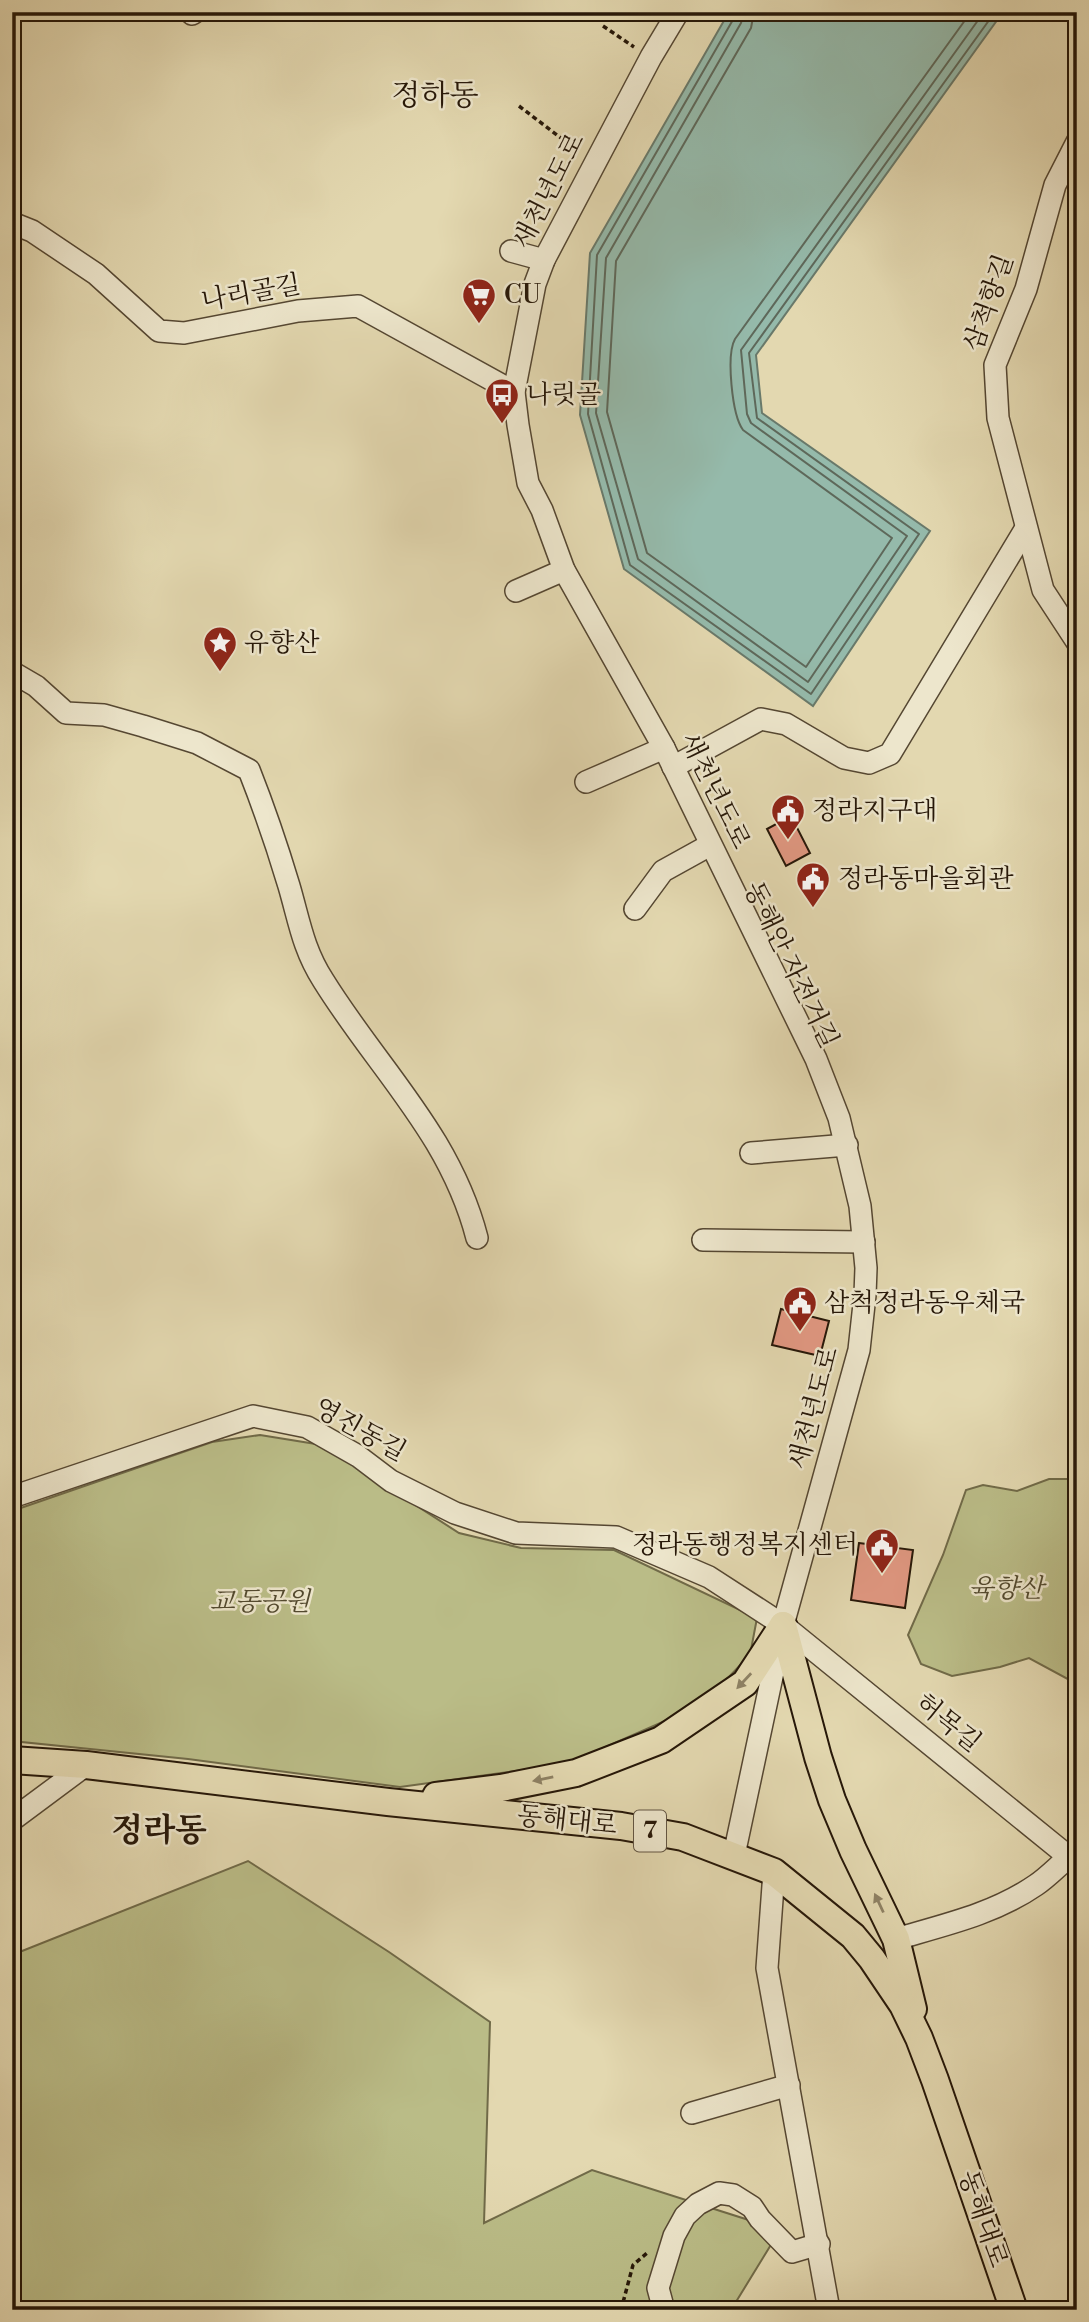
<svg xmlns="http://www.w3.org/2000/svg" width="1089" height="2322" font-family="'Libre Bodoni','Noto Serif KR',serif">
	<rect width="100%" height="100%" fill="#e3d8b0"/>
	<filter id="stains"><feTurbulence type="fractalNoise" baseFrequency=".00286" numOctaves="4"/><feColorMatrix values="0 0 0 0 .2 0 0 0 0 .09 0 0 0 0 .02 0 0 0 .5 -.17"/></filter>
	<radialGradient id="worn" r=".72"><stop offset=".6" stop-color="#630" stop-opacity="0"/><stop offset="1" stop-color="#630" stop-opacity=".3"/></radialGradient>
	<g fill="#babc87" stroke="#706a48" stroke-width="2">
		<polygon points="260,1435 322,1445 459,1533 521,1548 614,1550 757,1618 750,1655 723,1683 674,1717 567,1764 400,1787 188,1759 12,1741 12,1511 212,1442"/>
		<polygon points="1049,1479 1077,1479 1077,1684 1029,1658 1000,1667 952,1676 921,1664 908,1635 943,1555 966,1490 983,1485 1017,1491"/>
		<polygon points="248,1861 389,1952 490,2022 484,2223 592,2170 780,2230 731,2310 12,2310 12,1955"/>
	</g>
	<polygon fill="#95baab" stroke="#69796a" stroke-width="2" points="729,12 1003,12 756,355 762,413 930,531 813,706 624,569 580,415 590,253"/>
	<g fill="none" stroke-linecap="round" stroke-linejoin="round">
		<g stroke="#5e685a" stroke-width="2">
			<polyline points="735,12 734,18 597,255 588,414 630,565 811,694 919,534 757,418 749,353 995,12"/>
			<polyline points="744,12 741,23 606,258 596,413 638,559 808,682 907,536 751,423 747,414 741,350 984,12"/>
			<path d="M754 12 751 28 616 261 607 412 647 553 806 667 892 538 743 430C732 415 726 355 735 339L971 12"/>
		</g>
	</g>
	<g fill="#e19882" stroke="#261708" stroke-width="2">
		<polygon points="791,816 810,853 786,866 767,829"/>
		<polygon points="781,1309 829,1321 820,1356 772,1345"/>
		<polygon points="859,1543 913,1550 905,1608 851,1600"/>
	</g>
	<g fill="none" stroke-linecap="round" stroke-linejoin="round">
		<g stroke="#554732" stroke-width="24">
			<g id="minor">
				<polyline points="678,12 651,57 544,260 535,284 514,392 518,425 528,483 542,510 564,570 664,748 816,1059 839,1118 860,1206 866,1268 865,1295 859,1350 783,1625 734,1855"/>
				<polyline points="192,14 195,12"/>
				<polyline points="1077,142 1055,185 1026,289 995,365 998,418 1043,590 1077,642"/>
				<polyline points="12,223 32,231 96,274 159,331 184,333 298,311 358,306 514,392"/>
				<polyline points="511,251 544,260"/>
				<polyline points="516,591 564,570"/>
				<path d="M12 672 36 686 66 713 104 715 143 726 197 743 249 770C264 808 277 846 289 886 299 920 303 949 323 980 378 1069 450 1134 477 1238"/>
				<polyline points="673,767 761,719 786,724 844,758 869,763 890,754 1026,528"/>
				<polyline points="586,782 664,748"/>
				<polyline points="635,909 663,871 710,845"/>
				<polyline points="751,1153 847,1145"/>
				<polyline points="703,1240 864,1242"/>
				<polyline points="12,1497 253,1416 307,1427 358,1456 391,1481 455,1513 516,1533 616,1537 709,1577 783,1625 1069,1857 1077,1847"/>
				<polyline points="12,1820 86,1765"/>
				<polyline points="774,1872 767,1968 829,2310"/>
				<path d="M896 1939C944 1925 994 1914 1036 1885 1048 1877 1058 1866 1069 1857"/>
				<polyline points="692,2113 789,2085"/>
				<polyline points="661,2310 662,2303 658,2288 674,2236 685,2216 698,2204 719,2193 733,2195 752,2207 760,2219 792,2252 819,2244"/>
			</g>
		</g>
		<g stroke="#261708" stroke-width="30">
			<g id="major">
				<polyline points="783,1625 818,1757 832,1800 853,1850 896,1939 913,2009"/>
				<polyline points="12,1760 86,1765 388,1802 621,1826 683,1837 774,1872 853,1936 872,1959 903,2005 919,2038 935,2080 1014,2310"/>
				<polyline points="436,1796 501,1788 576,1773 661,1740 745,1683 783,1625"/>
			</g>
		</g>
		<g stroke="#261708" stroke-width="3.5" stroke-dasharray="5 3.5" stroke-linecap="butt">
			<polyline points="603,26 634,47"/>
			<polyline points="519,106 578,151"/>
			<polyline points="621,2310 633,2265 647,2253"/>
		</g>
		<use href="#minor" stroke="#ede6cc" stroke-width="21"/>
		<use href="#major" stroke="#e3d8b0" stroke-width="26"/>
	</g>
	<defs><path id="oneway-solid" d="M-6-.8H1V-3.2L6.5 0L1 3.2V.8H-6Z" transform="scale(1.75)"/></defs>
	<g fill="#8e8164">
		<use href="#oneway-solid" transform="translate(744 1681) rotate(133)"/>
		<use href="#oneway-solid" transform="translate(543 1779) rotate(168)"/>
		<use href="#oneway-solid" transform="translate(879 1903) rotate(-115)"/>
	</g>
	<defs>
		<g id="supermarket-pin" transform="scale(1.75)"><path d="M0 17L-7.5 6A9.5 9.5 0 1 1 7.5 6Z" fill="#8f2418" stroke="#ede6cc"/><path d="M-6-5.5h2.5l.6 2H6L4.5 2H-2.5L-4.4-4H-6ZM-1.5 3.2a1.3 1.3 0 1 0 .1 0ZM3 3.2a1.3 1.3 0 1 0 .1 0Z" fill="#fff"/></g>
		<g id="bus-pin" transform="scale(1.75)"><path d="M0 17L-7.5 6A9.5 9.5 0 1 1 7.5 6Z" fill="#8f2418" stroke="#ede6cc"/><path d="M-5-6H5V4H4V6H2V4H-2V6H-4V4H-5ZM-3.5-4V0h7V-4ZM-3.5 1.2v1.5H-2V1.2ZM2 1.2v1.5H3.5V1.2Z" fill="#fff"/></g>
		<g id="sight-pin" transform="scale(1.75)"><path d="M0 17L-7.5 6A9.5 9.5 0 1 1 7.5 6Z" fill="#8f2418" stroke="#ede6cc"/><path d="M0-6L1.8-2.2L6-1.7L2.9 1.2L3.7 5.4L0 3.3L-3.7 5.4L-2.9 1.2L-6-1.7L-1.8-2.2Z" fill="#fff"/></g>
		<g id="civic-pin" transform="scale(1.75)"><path d="M0 17L-7.5 6A9.5 9.5 0 1 1 7.5 6Z" fill="#8f2418" stroke="#ede6cc"/><path d="M-.6-6.5H3V-4.5H.6V-3L4-1V1h2V6H-6V1h2V-1L-.6-3ZM-1.2 2.5V6h2.4V2.5Z" fill="#fff"/></g>
	</defs>
	<g fill-rule="evenodd">
		<use href="#supermarket-pin" x="479" y="295"/>
		<use href="#bus-pin" x="502" y="395"/>
		<use href="#sight-pin" x="220" y="643"/>
		<use href="#civic-pin" x="788" y="811"/>
		<use href="#civic-pin" x="813" y="879"/>
		<use href="#civic-pin" x="800" y="1303"/>
		<use href="#civic-pin" x="882" y="1545"/>
	</g>
	<g text-anchor="middle" dominant-baseline="central" stroke-width="5" stroke-linejoin="round" paint-order="stroke">
		<rect fill="#ede6cc" stroke="#625543" stroke-width="2" x="634" y="1810.5" width="32" height="41" rx="5"/>
		<g font-size="24" font-weight="bold" fill="#261708">
			<text x="650" y="1831">7</text>
		</g>
		<g font-size="26" fill="#261708" stroke="#ede6cc">
			<text transform="translate(549 191) rotate(-63)">새천년도로</text>
			<text transform="translate(251 293) rotate(-10)">나리골길</text>
			<text transform="translate(989 303) rotate(-71)">삼척항길</text>
			<text transform="translate(715 791) rotate(64)">새천년도로</text>
			<text transform="translate(791 965) rotate(64)">동해안 자전거길</text>
			<text transform="translate(814 1408) rotate(-75)">새천년도로</text>
			<text transform="translate(360 1430) rotate(29)">영진동길</text>
			<text transform="translate(948 1723) rotate(39)">허목길</text>
			<text transform="translate(567 1821) rotate(6)">동해대로</text>
			<text transform="translate(983 2219) rotate(71)">동해대로</text>
		</g>
		<g font-size="26" fill="#261708" stroke="#ede6cc" text-anchor="start">
			<text x="504" y="295">CU</text>
			<text x="526" y="395">나릿골</text>
			<text x="244" y="643">유향산</text>
			<text x="812" y="811">정라지구대</text>
			<text x="838" y="879">정라동마을회관</text>
			<text x="824" y="1303">삼척정라동우체국</text>
			<text x="858" y="1545" text-anchor="end">정라동행정복지센터</text>
		</g>
		<g font-size="26" font-style="italic" fill="#52492e" stroke="#ede6cc">
			<text x="1006" y="1589">육향산</text>
			<text x="260" y="1602">교동공원</text>
		</g>
		<g font-size="30" fill="#261708" stroke="#ede6cc">
			<text x="435" y="96">정하동</text>
		</g>
		<g font-size="33" font-weight="bold" fill="#261708" stroke="#ede6cc">
			<text x="159" y="1831">정라동</text>
		</g>
	</g>
	<rect width="1089" height="2322" fill="none" stroke="#e3d8b0" stroke-width="42"/>
	<rect x="14" y="14" width="1061" height="2294" fill="none" stroke="#261708" stroke-width="3.5"/>
	<rect x="21" y="21" width="1047" height="2280" fill="none" stroke="#261708" stroke-width="2"/>
	<rect width="100%" height="100%" filter="url(#stains)"/>
	<rect width="100%" height="100%" fill="url(#worn)"/>
</svg>
